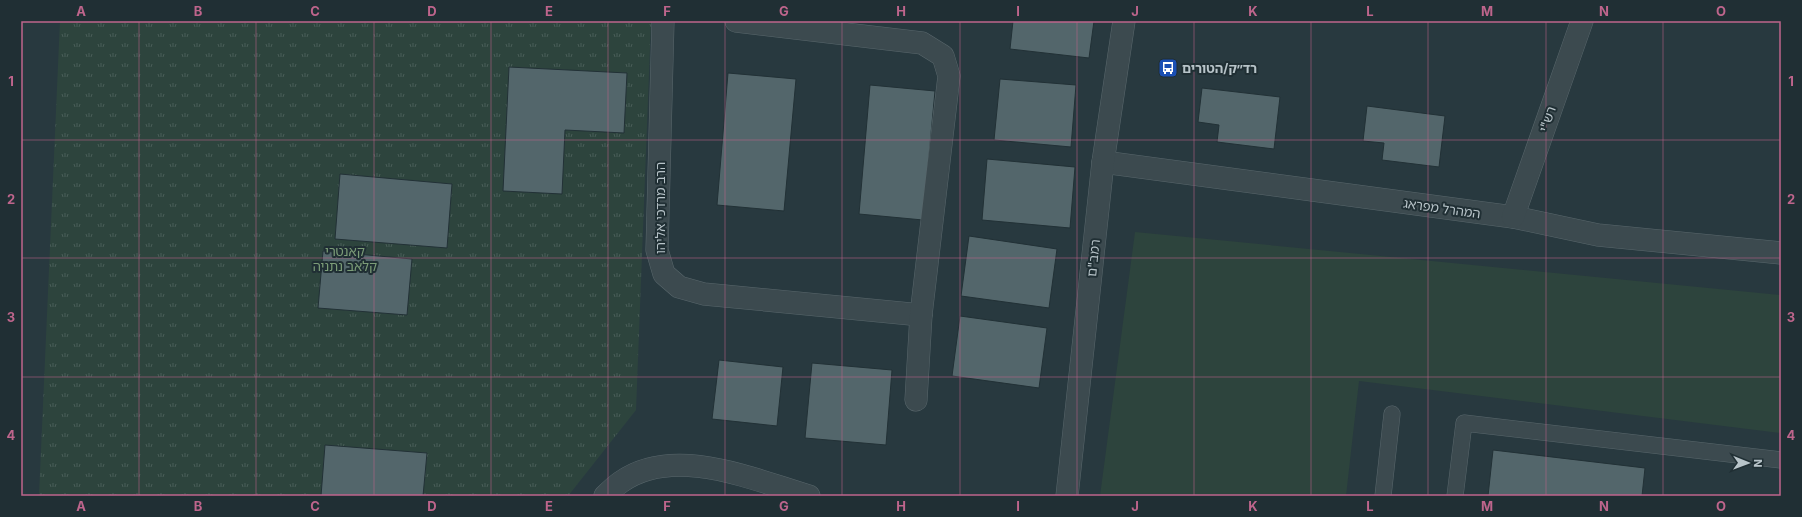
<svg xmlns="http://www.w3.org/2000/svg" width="1802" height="517" font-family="Inter,'Noto Sans Hebrew',sans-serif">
	<defs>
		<pattern id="park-tufts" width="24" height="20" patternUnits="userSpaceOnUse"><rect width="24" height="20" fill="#2d443d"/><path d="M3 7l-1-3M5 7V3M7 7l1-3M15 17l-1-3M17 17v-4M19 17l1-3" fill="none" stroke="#495d58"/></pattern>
	</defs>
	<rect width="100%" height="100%" fill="#28393f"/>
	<polygon fill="#2d443d" points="1135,232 1781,295 1781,433 1359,381 1346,496 1100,496"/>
	<polygon fill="url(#park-tufts)" points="60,21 651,21 636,410 568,496 39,496"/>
	<g fill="#53666b" stroke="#223136">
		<polygon points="1013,21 1094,21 1089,58 1010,49"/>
		<polygon points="509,67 627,73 624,133 565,130 562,194 503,191"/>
		<polygon points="728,73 796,79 784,211 717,205"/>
		<polygon points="1000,79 1076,85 1071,147 994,140"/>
		<polygon points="870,85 935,91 923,220 859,214"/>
		<polygon points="1202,88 1280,97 1274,149 1217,142 1219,125 1198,122"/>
		<polygon points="1367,106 1445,116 1439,167 1382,160 1384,143 1363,141"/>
		<polygon points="987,159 1075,167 1070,228 982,220"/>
		<polygon points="340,174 452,184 447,248 335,239"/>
		<polygon points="969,236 1057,249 1049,308 961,296"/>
		<polygon points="323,251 412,259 407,315 318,308"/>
		<polygon points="960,316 1047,328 1039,388 952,376"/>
		<polygon points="719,360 783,367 777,426 712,419"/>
		<polygon points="812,363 892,370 886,445 805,438"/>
		<polygon points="325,445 427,453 423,496 321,496"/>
		<polygon points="1493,450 1645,468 1642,496 1488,496"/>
	</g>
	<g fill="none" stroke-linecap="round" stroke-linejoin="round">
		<g stroke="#59676c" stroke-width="17">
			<g id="service">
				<polyline points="1383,496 1392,414"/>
				<polyline points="1455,496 1464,423 1781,460"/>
			</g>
		</g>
		<g stroke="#59676c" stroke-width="23">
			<g id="minor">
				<polyline points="663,21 657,250 664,274 679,287 704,294 921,315"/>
				<polyline points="736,21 922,43 943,56 949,76 921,315 916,400"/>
				<polyline points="1103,162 1513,217 1598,235 1781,253"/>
				<polyline points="1513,217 1582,21"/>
				<path d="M605 496C610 491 615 486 621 482 674 444 754 480 809 496"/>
				<polyline points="1067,496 1103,162 1124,21"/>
			</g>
		</g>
		<use href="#service" stroke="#3c4a4f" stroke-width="16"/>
		<use href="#minor" stroke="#3c4a4f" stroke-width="22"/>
	</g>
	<path fill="none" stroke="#be658c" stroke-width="1" stroke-opacity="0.55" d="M139 21V496M256 21V496M374 21V496M491 21V496M608 21V496M725 21V496M842 21V496M960 21V496M1077 21V496M1194 21V496M1311 21V496M1428 21V496M1546 21V496M1663 21V496M21 140H1781M21 258H1781M21 377H1781"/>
	<defs>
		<g id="bus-square" transform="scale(1)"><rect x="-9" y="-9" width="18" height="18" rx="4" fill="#1a4fb4" stroke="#202f34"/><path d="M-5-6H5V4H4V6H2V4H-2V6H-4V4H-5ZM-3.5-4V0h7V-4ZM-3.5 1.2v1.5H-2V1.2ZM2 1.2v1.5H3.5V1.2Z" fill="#fff"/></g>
	</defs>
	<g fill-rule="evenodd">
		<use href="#bus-square" x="1168" y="68"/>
	</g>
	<g text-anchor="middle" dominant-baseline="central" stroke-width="4" stroke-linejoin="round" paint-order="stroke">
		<g font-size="13" font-weight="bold" fill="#b8c4c9" stroke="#202f34" text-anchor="start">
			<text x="1182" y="68">רד״ק/הטורים</text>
		</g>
		<g font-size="13" fill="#b8c4c9" stroke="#202f34">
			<text transform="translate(1547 119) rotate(-71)">רש"י</text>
			<text transform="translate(660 208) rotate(-90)">הרב מרדכי אליהו</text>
			<text transform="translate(1442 208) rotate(8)">המהרל מפראג</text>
			<text transform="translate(1093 258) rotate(-84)">רמב"ם</text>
		</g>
		<g font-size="13" fill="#7c9d78" stroke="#202f34">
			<text x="345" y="251">קאנטרי<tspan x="345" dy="15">קלאב נתניה</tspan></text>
		</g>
	</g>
	<rect width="1802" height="517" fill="none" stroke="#202f34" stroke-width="44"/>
	<g transform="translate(1748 463) rotate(91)" stroke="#202f34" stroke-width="3" paint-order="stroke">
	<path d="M0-3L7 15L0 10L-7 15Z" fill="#b8c4c9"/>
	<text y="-6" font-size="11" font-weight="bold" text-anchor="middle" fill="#b8c4c9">N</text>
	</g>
	<rect x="22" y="22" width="1758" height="473" fill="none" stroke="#be658c" stroke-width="1.5"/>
	<g font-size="13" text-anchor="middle" font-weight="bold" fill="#be658c">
		<text x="81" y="16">A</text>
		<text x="198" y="16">B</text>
		<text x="315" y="16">C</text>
		<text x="432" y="16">D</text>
		<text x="549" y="16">E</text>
		<text x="667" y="16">F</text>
		<text x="784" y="16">G</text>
		<text x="901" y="16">H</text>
		<text x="1018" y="16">I</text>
		<text x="1135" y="16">J</text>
		<text x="1253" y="16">K</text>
		<text x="1370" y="16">L</text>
		<text x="1487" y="16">M</text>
		<text x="1604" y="16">N</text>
		<text x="1721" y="16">O</text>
		<text x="11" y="86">1</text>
		<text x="1791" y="86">1</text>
		<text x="11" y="204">2</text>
		<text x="1791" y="204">2</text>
		<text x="11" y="322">3</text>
		<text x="1791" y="322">3</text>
		<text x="11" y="440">4</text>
		<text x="1791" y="440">4</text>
		<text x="81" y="511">A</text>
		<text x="198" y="511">B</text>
		<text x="315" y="511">C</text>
		<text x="432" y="511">D</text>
		<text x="549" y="511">E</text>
		<text x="667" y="511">F</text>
		<text x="784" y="511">G</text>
		<text x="901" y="511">H</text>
		<text x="1018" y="511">I</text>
		<text x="1135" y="511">J</text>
		<text x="1253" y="511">K</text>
		<text x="1370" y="511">L</text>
		<text x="1487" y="511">M</text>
		<text x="1604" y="511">N</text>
		<text x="1721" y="511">O</text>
	</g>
</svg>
